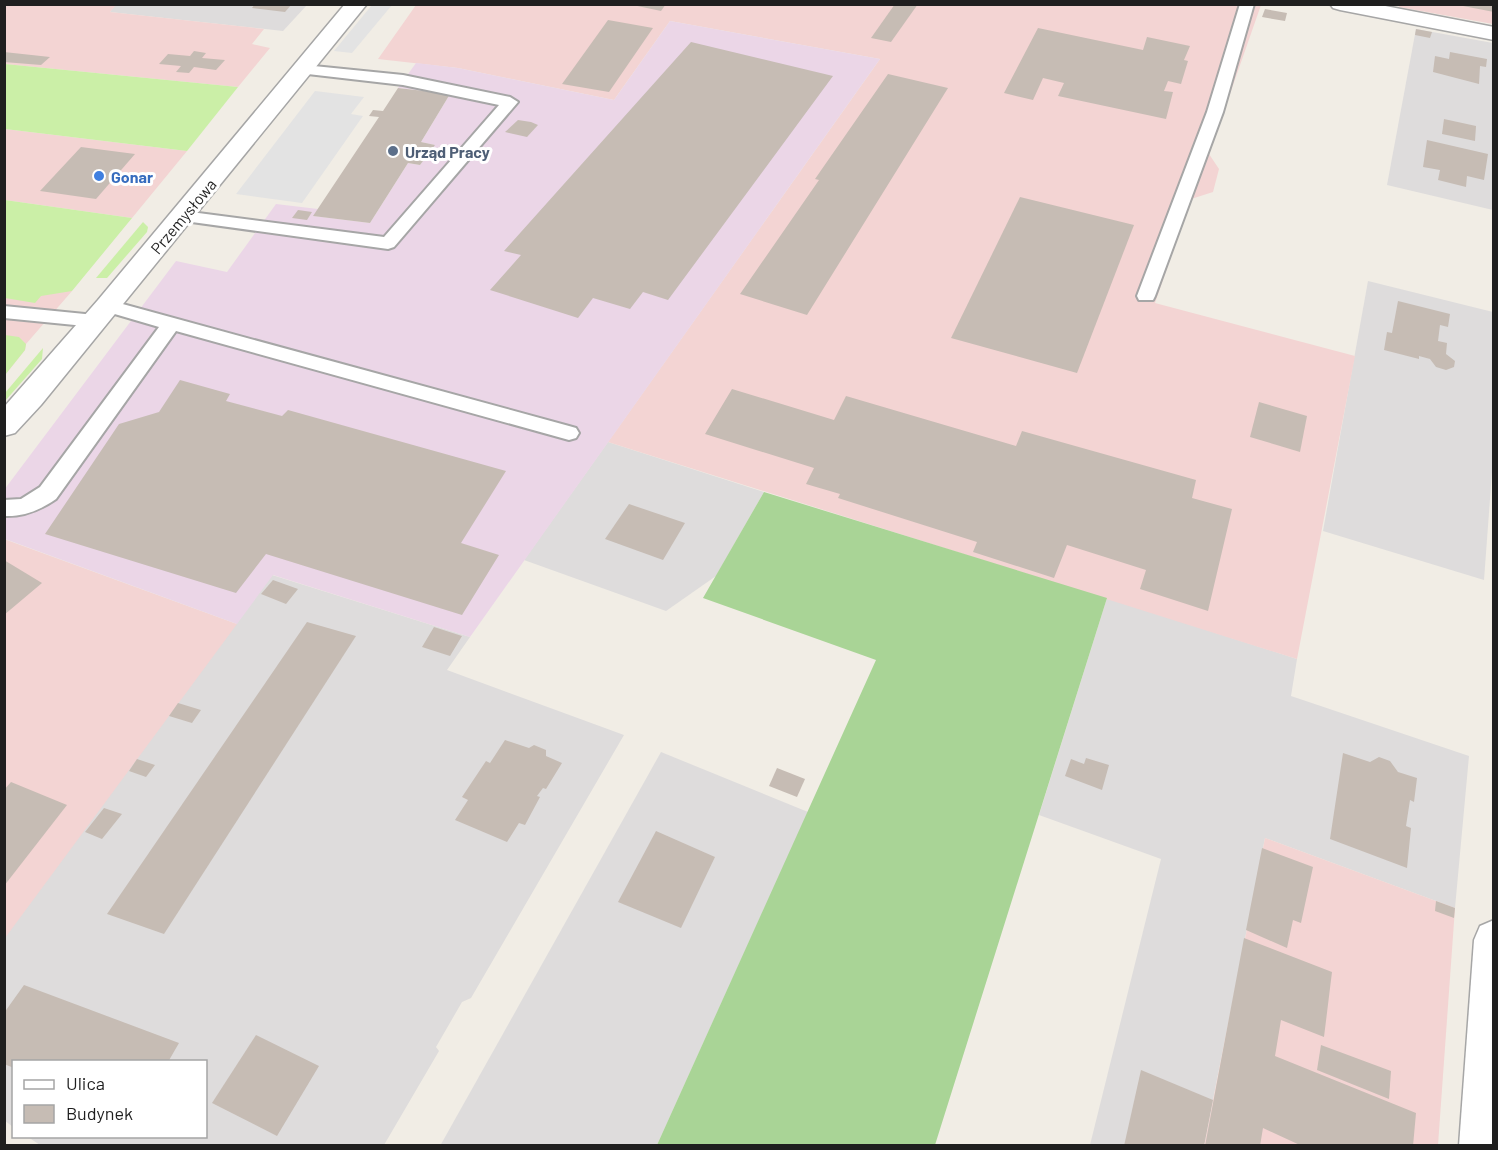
<svg xmlns="http://www.w3.org/2000/svg" width="1498" height="1150" font-family="Barlow,sans-serif">
	<rect width="100%" height="100%" fill="#f1ede5"/>
	<g fill="#dedcdc">
		<polygon points="116,4 307,5 283,31 110,12"/>
		<polygon points="1416,29 1493,43 1493,210 1387,185"/>
		<polygon points="1368,281 1493,312 1494,445 1484,580 1323,531"/>
		<polygon points="608,442 764,492 716,576 666,611 524,560"/>
		<polygon points="272,575 470,637 447,670 624,735 471,998 462,1002 436,1047 439,1051 384,1145 40,1145 28,1137 206,1136 206,1062 14,1062 13,1127 4,1120 4,938"/>
		<polygon points="1107,598 1297,659 1291,696 1469,756 1455,908 1265,838 1204,1145 1090,1145 1161,859 1039,815"/>
		<polygon points="661,752 808,812 657,1145 440,1146"/>
	</g>
	<g fill="#f3d4d3">
		<polygon points="4,5 116,5 110,12 264,29 252,44 270,48 238,87 5,64"/>
		<polygon points="416,5 1261,5 1209,154 1219,169 1213,192 1191,199 1155,303 1355,356 1297,659 608,442 880,59 670,21 614,100 458,68 378,59"/>
		<polygon points="1398,5 1493,5 1493,24 1399,7"/>
		<polygon points="5,129 187,151 132,218 5,200"/>
		<polygon points="5,281 72,291 26,344 25,350 5,375"/>
		<polygon points="4,539 237,624 5,938 4,938"/>
		<polygon points="1265,838 1455,908 1438,1145 1204,1146"/>
	</g>
	<polygon fill="#ebd6e7" points="670,21 880,59 470,637 273,575 237,624 5,539 4,490 176,261 227,272 276,204 318,209 314,216 370,223 408,163 420,165 434,145 421,142 450,94 398,88 416,63 458,68 614,100"/>
	<g fill="#cbefa7">
		<polygon points="5,64 238,87 187,151 5,129"/>
		<polygon points="5,200 132,218 72,291 41,296 35,303 5,298"/>
		<polygon points="143,222 148,227 147,232 107,278 96,278"/>
		<polygon points="5,335 19,337 26,344 25,350 5,375"/>
		<polygon points="43,348 42,359 5,401 5,393"/>
	</g>
	<polygon fill="#a9d496" points="764,492 1107,598 935,1145 657,1145 876,660 703,598"/>
	<g fill="#e3e3e3">
		<polygon points="372,5 392,5 352,53 334,51"/>
		<polygon points="315,91 364,97 351,114 363,116 302,203 236,194"/>
	</g>
	<g fill="#c6bcb4">
		<polygon points="255,4 292,4 285,12 252,8"/>
		<polygon points="628,4 666,4 661,11"/>
		<polygon points="895,4 918,4 891,42 871,38"/>
		<polygon points="1463,4 1494,4 1494,12 1463,6"/>
		<polygon points="1265,9 1287,13 1285,21 1262,17"/>
		<polygon points="608,20 653,28 609,92 562,84"/>
		<polygon points="1038,28 1143,50 1147,37 1190,46 1184,60 1188,61 1181,84 1168,81 1164,91 1173,92 1166,119 1058,96 1064,83 1043,78 1033,100 1004,93"/>
		<polygon points="1416,29 1432,32 1430,38 1415,35"/>
		<polygon points="691,42 833,76 668,300 643,292 630,309 593,298 578,318 490,290 521,255 504,251"/>
		<polygon points="194,51 206,53 202,58 225,60 216,70 194,67 189,73 176,72 181,66 159,64 168,54 190,56"/>
		<polygon points="4,52 50,57 41,65 4,62"/>
		<polygon points="1450,52 1487,59 1486,67 1480,66 1479,84 1433,72 1435,56 1449,59"/>
		<polygon points="888,74 948,88 807,315 740,294 819,180 815,179"/>
		<polygon points="398,88 450,94 421,142 435,145 420,165 408,163 370,223 313,216 379,117 369,116 373,110 383,111"/>
		<polygon points="1444,119 1476,126 1475,141 1442,134"/>
		<polygon points="518,120 531,122 538,125 527,137 505,132"/>
		<polygon points="1427,140 1488,154 1484,180 1467,176 1466,187 1438,180 1440,170 1423,167"/>
		<polygon points="81,147 135,154 96,199 40,191"/>
		<polygon points="1020,197 1134,225 1077,373 951,338"/>
		<polygon points="298,210 312,212 307,220 292,218"/>
		<polygon points="1398,301 1450,314 1448,327 1440,325 1438,341 1447,343 1446,354 1455,361 1454,367 1446,370 1436,367 1430,359 1419,356 1419,359 1384,350 1387,332 1392,333"/>
		<polygon points="180,380 230,394 226,401 282,416 288,410 506,471 461,543 499,555 462,615 266,554 236,593 45,534 119,424 159,412"/>
		<polygon points="732,389 834,420 846,396 1016,446 1022,431 1196,480 1192,498 1232,509 1208,611 1140,589 1146,570 1067,545 1054,578 973,552 977,542 838,498 840,494 806,484 814,468 705,434"/>
		<polygon points="1259,402 1307,416 1300,452 1250,437"/>
		<polygon points="629,504 685,523 663,560 605,539"/>
		<polygon points="4,560 42,583 4,615"/>
		<polygon points="273,580 298,589 286,604 261,594"/>
		<polygon points="307,622 356,636 164,934 107,914"/>
		<polygon points="434,627 462,636 450,656 422,647"/>
		<polygon points="178,703 201,710 192,723 169,716"/>
		<polygon points="505,740 529,748 534,745 546,750 546,756 562,763 546,789 543,788 537,796 540,797 525,825 519,823 507,842 455,820 468,800 462,797 486,761 490,763"/>
		<polygon points="1343,753 1370,762 1379,757 1390,761 1398,772 1417,778 1414,802 1410,800 1406,826 1411,828 1407,868 1330,839"/>
		<polygon points="1086,758 1109,765 1102,790 1065,776 1071,759 1084,764"/>
		<polygon points="137,759 155,765 146,777 129,771"/>
		<polygon points="777,768 805,779 797,797 769,786"/>
		<polygon points="11,782 67,805 4,886 4,790"/>
		<polygon points="104,808 122,814 102,839 85,832"/>
		<polygon points="656,831 715,857 681,928 618,902"/>
		<polygon points="1262,848 1313,867 1301,923 1293,920 1287,948 1246,930"/>
		<polygon points="1436,901 1455,908 1454,918 1435,911"/>
		<polygon points="1244,938 1332,972 1324,1037 1281,1020 1275,1056 1416,1113 1413,1146 1302,1146 1263,1128 1260,1146 1205,1146"/>
		<polygon points="24,985 179,1043 168,1062 14,1062 14,1068 4,1064 4,1013"/>
		<polygon points="256,1035 319,1066 277,1136 212,1103"/>
		<polygon points="1321,1045 1391,1071 1389,1099 1317,1070"/>
		<polygon points="1141,1070 1213,1100 1204,1146 1124,1146"/>
	</g>
	<g fill="none" stroke-linecap="round" stroke-linejoin="round">
		<g stroke="#a6a6a6" stroke-width="4">
			<g id="service">
				<polygon points="1240,4 1254,4 1223,112 1155,296 1153,300 1139,300 1137,296 1207,112"/>
				<polygon points="304,65 403,75 510,97 518,102 394,247 388,249 177,220 174,216 177,212 183,211 384,237 499,105 403,85 299,73 296,70 299,67"/>
				<path d="M108 300 569 426 576 428 579 433 576 438 569 440 176 331 56 499C40 510 24 517 4 516V500L21 499 40 487 159 327 101 310 99 306 101 302Z"/>
				<polygon points="4,306 95,315 102,317 104,321 102,325 95,327 4,318"/>
			</g>
		</g>
		<g stroke="#a6a6a6" stroke-width="3">
			<g id="minor">
				<polygon points="1330,4 1375,4 1494,27 1494,40 1340,10 1333,8"/>
				<polygon points="1494,920 1494,1146 1459,1146 1474,940 1480,926"/>
			</g>
		</g>
		<g stroke="#a6a6a6" stroke-width="3">
			<polygon id="tertiary" points="345,4 367,4 41,405 15,433 4,436 4,407 98,300"/>
		</g>
		<use href="#service" fill="#fff" fill-rule="evenodd"/>
		<use href="#minor" fill="#fff" fill-rule="evenodd"/>
		<use href="#tertiary" fill="#fff" fill-rule="evenodd"/>
	</g>
	<circle fill="#5c6f8a" stroke="#fff" stroke-width="2" cx="393" cy="151" r="6"/>
	<circle fill="#3f7fe0" stroke="#fff" stroke-width="2" cx="99" cy="176" r="6"/>
	<g text-anchor="middle" dominant-baseline="central" stroke-width="6" stroke-linejoin="round" paint-order="stroke">
		<g font-size="16" font-weight="bold" fill="#4e5e75" stroke="#fff" text-anchor="start">
			<text x="405" y="151">Urząd Pracy</text>
		</g>
		<g font-size="16" font-weight="bold" fill="#366cbe" stroke="#fff" text-anchor="start">
			<text x="111" y="176">Gonar</text>
		</g>
		<g font-size="16" fill="#1f1f1f" stroke="#fff">
			<text transform="translate(183 216) rotate(-50)">Przemysłowa</text>
		</g>
	</g>
	<rect width="1498" height="1150" fill="none" stroke="#1f1f1f" stroke-width="12"/>
	<rect x="12" y="1060" width="195" height="78" fill="#ffffff" stroke="#a5a5a5" stroke-width="1.5"/>
	<rect x="24" y="1080" width="30" height="9" fill="#ffffff" stroke="#a5a5a5" stroke-width="1.5"/>
	<text x="66" y="1090" font-size="18" fill="#1f1f1f">Ulica</text>
	<rect x="24" y="1105" width="30" height="18" fill="#c6bcb4" stroke="#a5a5a5" stroke-width="1.5"/>
	<text x="66" y="1120" font-size="18" fill="#1f1f1f">Budynek</text>
</svg>
